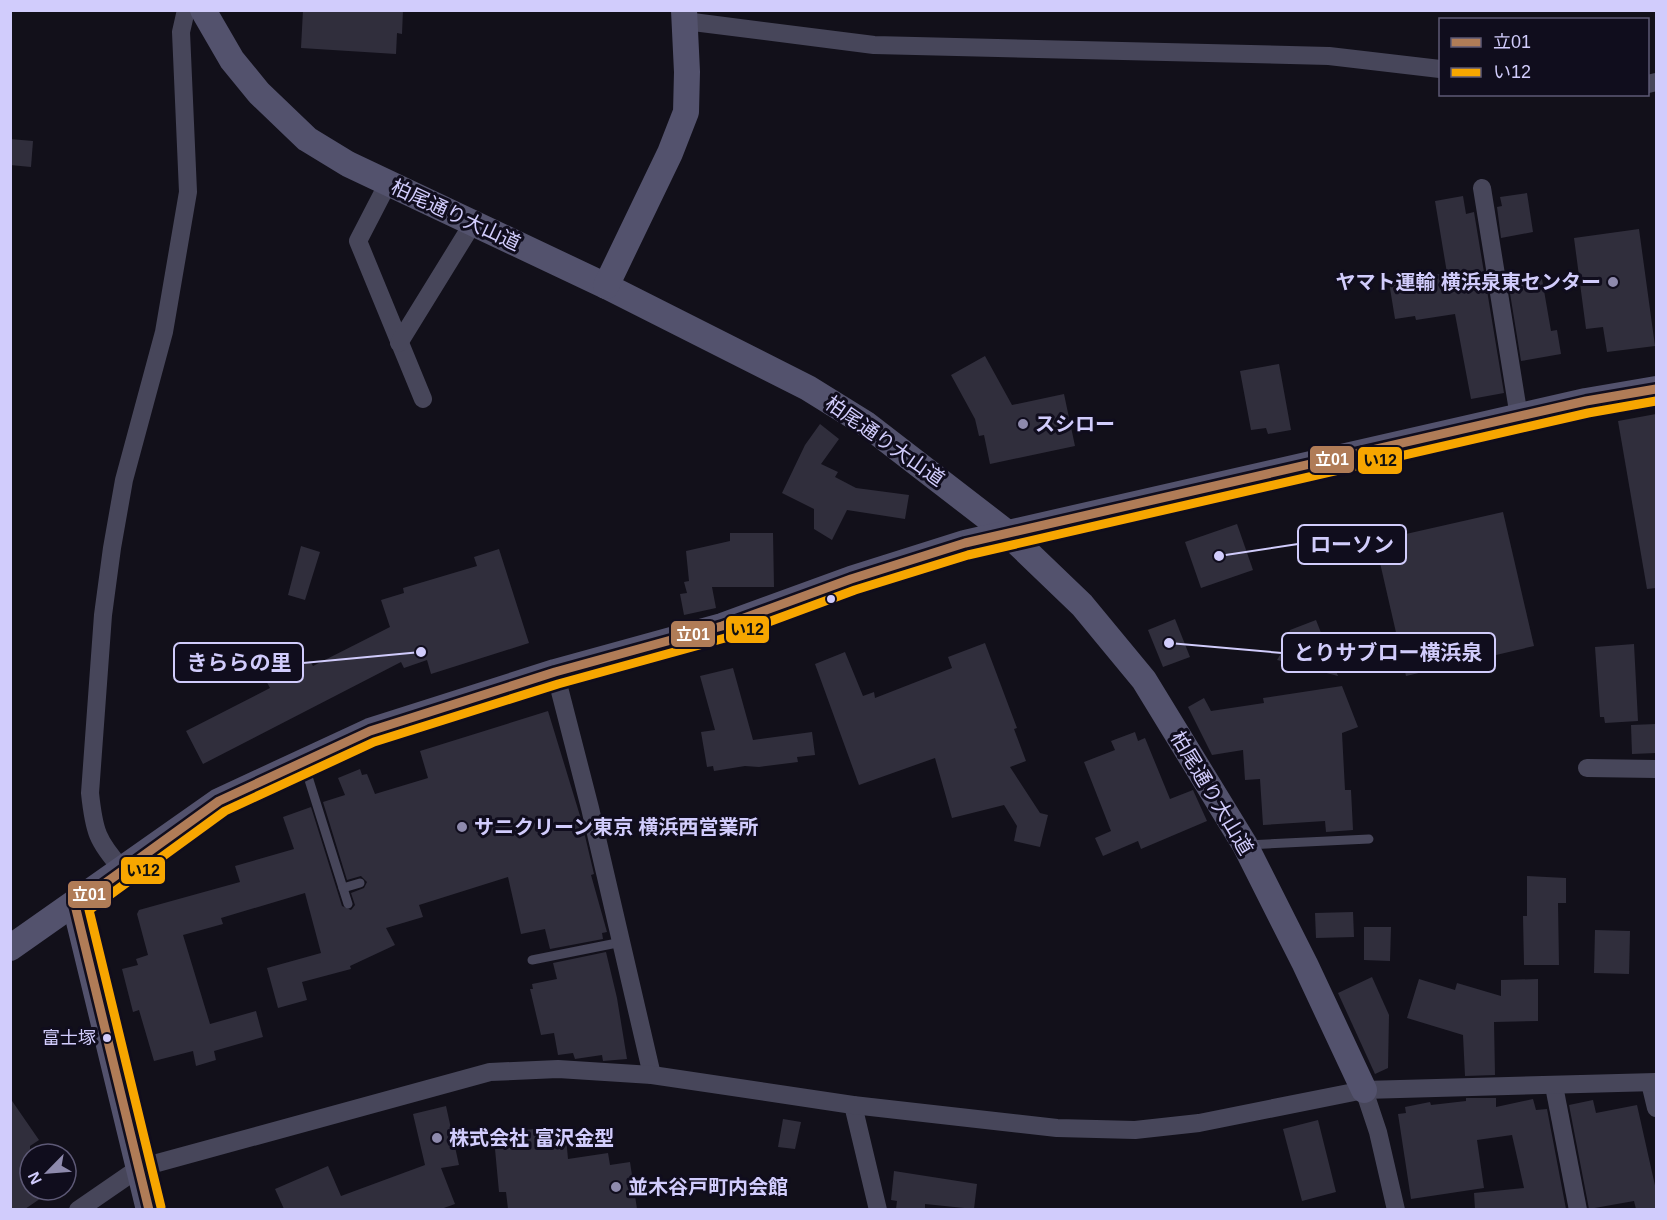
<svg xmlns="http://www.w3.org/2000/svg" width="1667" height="1220" font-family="Arial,'Noto Sans JP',sans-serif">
	<rect width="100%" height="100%" fill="#12101a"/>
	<g fill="#302e3c">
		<polygon points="303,10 403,10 402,34 397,33 396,54 301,48"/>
		<polygon points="10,139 33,141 31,167 10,165"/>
		<polygon points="1527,193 1533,232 1501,238 1497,207 1502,206 1500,197"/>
		<polygon points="1463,196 1466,214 1474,212 1504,393 1471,399 1455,314 1416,320 1415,316 1395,319 1389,282 1447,273 1435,201"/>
		<polygon points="1639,229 1655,346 1607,352 1603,327 1586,329 1574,238"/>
		<polygon points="1526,278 1527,282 1542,279 1551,331 1557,330 1561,354 1521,361 1508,281"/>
		<polygon points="985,356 1012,405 1064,394 1075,446 990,464 984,435 979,436 975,419 951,375"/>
		<polygon points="1279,364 1291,430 1268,434 1266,428 1251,430 1240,371"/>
		<polygon points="1656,414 1656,588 1647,589 1618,421"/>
		<polygon points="820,424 839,439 821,464 838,472 835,477 856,488 909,495 905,519 847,510 832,540 814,529 814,509 782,493 805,445"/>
		<polygon points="1503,512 1534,646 1406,676 1375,541"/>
		<polygon points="1237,524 1253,570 1201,588 1185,542"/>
		<polygon points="730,533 773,533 774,587 712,587 716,608 684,615 680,594 687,593 684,582 689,581 686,551 730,541"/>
		<polygon points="301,546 320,552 305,600 288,595"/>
		<polygon points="499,549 529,643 431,674 427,660 404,668 401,662 203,764 186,731 270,688 264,677 285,665 289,673 310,661 313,666 390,627 381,600 404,593 403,588 477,566 474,557"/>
		<polygon points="1175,619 1190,657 1163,667 1148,630"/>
		<polygon points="1316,620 1338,676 1277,660 1285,647 1290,630"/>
		<polygon points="985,643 1017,728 1014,729 1026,761 1010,767 1040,813 1048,815 1040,847 1014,841 1017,826 1004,805 952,818 935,758 859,785 815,664 845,652 863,696 874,692 875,698 952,668 948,657"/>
		<polygon points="1634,644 1638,721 1605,723 1604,717 1600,717 1595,647"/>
		<polygon points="733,668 753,740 812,732 815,755 797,757 798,762 759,767 745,766 714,771 713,766 707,767 701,732 715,730 700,676"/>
		<polygon points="1342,686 1358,727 1342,733 1345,790 1351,790 1353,830 1326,832 1325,821 1263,825 1260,779 1245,780 1243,750 1212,755 1188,707 1204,698 1211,711 1264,703 1263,698"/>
		<polygon points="548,711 581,819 594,874 591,875 607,932 602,933 603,939 550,949 545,929 521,934 508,877 419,905 423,917 386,928 395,945 350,966 351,969 302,982 307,1000 278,1008 267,968 321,953 305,893 221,918 223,924 183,935 210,1024 256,1011 263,1037 214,1051 216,1060 196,1066 193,1051 154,1061 139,1010 133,1012 122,969 138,965 136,959 148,955 137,914 139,910 240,882 235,866 294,849 283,817 311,807 342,906 351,910 355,905 351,893 364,888 367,882 361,876 347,880 323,802 345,795 338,778 360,769 362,775 367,774 375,794 428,778 420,751"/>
		<polygon points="1656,724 1656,753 1632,754 1631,725"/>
		<polygon points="1135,732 1138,741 1145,738 1170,799 1193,790 1207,821 1141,849 1138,841 1103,856 1095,838 1111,831 1084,762 1115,750 1111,741"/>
		<polygon points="1527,876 1566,878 1566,903 1558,903 1559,965 1524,965 1523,916 1527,916"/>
		<polygon points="1353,912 1354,937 1316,938 1315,913"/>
		<polygon points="1364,927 1391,927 1390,961 1364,960"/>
		<polygon points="1595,930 1630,931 1629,974 1594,973"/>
		<polygon points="606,952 617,998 627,1059 603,1061 602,1055 575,1059 573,1053 558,1055 554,1033 541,1035 530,989 533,989 532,984 557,979 553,963"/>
		<polygon points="1372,977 1389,1015 1388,1068 1375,1074 1338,993"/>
		<polygon points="1419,979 1455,990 1457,983 1501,996 1501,980 1538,979 1538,1021 1494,1022 1495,1075 1465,1076 1463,1035 1407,1018"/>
		<polygon points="10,1098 39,1140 30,1146 30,1190 53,1190 25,1209 10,1209"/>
		<polygon points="1466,1098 1496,1098 1496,1107 1533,1099 1536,1110 1547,1109 1566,1209 1475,1209 1474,1193 1524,1188 1512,1135 1477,1140 1484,1188 1411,1199 1398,1114 1406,1113 1405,1107 1430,1102 1431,1105 1466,1101"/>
		<polygon points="1593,1100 1596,1113 1637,1105 1656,1190 1656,1209 1636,1209 1634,1201 1589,1209 1569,1105"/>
		<polygon points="446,1106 459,1165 441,1168 455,1204 441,1209 284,1209 275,1189 328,1166 341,1196 425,1165 413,1114"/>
		<polygon points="783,1119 801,1122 795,1149 778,1147"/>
		<polygon points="1318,1120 1336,1192 1302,1201 1283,1129"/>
		<polygon points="565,1126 568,1159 608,1153 610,1165 630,1162 637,1209 508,1209 506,1192 499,1192 495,1149 513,1147 512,1141 525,1140 524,1130"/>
		<polygon points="894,1171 977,1184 974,1209 925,1204 925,1209 896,1209 897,1201 891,1200"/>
	</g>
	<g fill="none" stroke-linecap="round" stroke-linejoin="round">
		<g stroke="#47465a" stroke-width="9">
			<polyline points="304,764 348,904"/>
			<polyline points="1247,845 1369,839"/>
			<polyline points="343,888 360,883"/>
			<polyline points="532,960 622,942"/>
		</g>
		<g stroke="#47465a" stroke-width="18">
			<polyline points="685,21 874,45 1329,56 1440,69"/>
			<polyline points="1648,84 1656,82"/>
			<polyline points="388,183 358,241 423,399"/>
			<polyline points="1482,188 1519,417"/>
			<polyline points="399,343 473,223"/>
			<polyline points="555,672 590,808 652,1075"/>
			<polyline points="1587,768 1656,769"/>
			<path d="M122 869C97 841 94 831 90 793L103 615 112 548 124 480 164 332 188 192 181 32 186 10"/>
			<polyline points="1650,1083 1656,1108"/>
			<polyline points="1554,1086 1578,1210"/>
			<polyline points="1364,1090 1378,1132 1396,1210"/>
			<polyline points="853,1105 878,1210"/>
			<polyline points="78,1210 139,1168 490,1072 558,1069 652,1075 853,1105 1057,1128 1135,1130 1199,1123 1364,1090 1656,1082"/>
		</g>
		<g stroke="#53526d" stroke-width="26">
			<polyline points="203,10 232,60 259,93 307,139 348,164 606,286 808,388 866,424 1006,532 1082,605 1144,680 1245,845 1305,964 1364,1090"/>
			<polyline points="606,286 670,153 686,112 687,72 684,10"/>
			<polyline points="75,905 149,1210"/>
			<polyline points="10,948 219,801 370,731 555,672 722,626 851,579 965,543 1586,401 1656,389"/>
		</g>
		<g stroke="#100d1d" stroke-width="14">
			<polyline id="bus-1" points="149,1210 75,905 219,801 370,731 555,672 722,626 851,579 965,543 1586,401 1656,389"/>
		</g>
		<g stroke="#100d1d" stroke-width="14">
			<polyline id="bus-2" points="161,1207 89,910 225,811 374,742 558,684 725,638 855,590 968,555 1588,413 1656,401"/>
		</g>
		<use href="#bus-1" stroke="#b07c57" stroke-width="9"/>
		<use href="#bus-2" stroke="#f7a600" stroke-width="9"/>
	</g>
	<g fill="#8e8aad" stroke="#100d1d" stroke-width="2">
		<circle cx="1613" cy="282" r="6"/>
		<circle cx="1023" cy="424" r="6"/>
		<circle cx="462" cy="827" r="6"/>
		<circle cx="437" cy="1138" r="6"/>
		<circle cx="616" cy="1187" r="6"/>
	</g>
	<g fill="#d1ccfc" stroke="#100d1d" stroke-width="2">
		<circle cx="831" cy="599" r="5"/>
		<circle cx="107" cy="1038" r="5"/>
	</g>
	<g text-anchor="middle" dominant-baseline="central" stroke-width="6" stroke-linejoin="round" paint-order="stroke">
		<g font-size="18" fill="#d1ccfc" stroke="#100d1d" text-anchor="end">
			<text x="96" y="1038">富士塚</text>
		</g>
		<g font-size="20" fill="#d1ccfc" stroke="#100d1d">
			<text transform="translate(456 215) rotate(25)">柏尾通り大山道</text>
			<text transform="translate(885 441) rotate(35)">柏尾通り大山道</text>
			<text transform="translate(1212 793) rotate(59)">柏尾通り大山道</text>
		</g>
		<g font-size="20" font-weight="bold" fill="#d1ccfc" stroke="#100d1d" text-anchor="start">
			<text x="1601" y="282" text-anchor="end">ヤマト運輸 横浜泉東センター</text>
			<text x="1035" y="424">スシロー</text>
			<text x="474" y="827">サニクリーン東京 横浜西営業所</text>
			<text x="449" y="1138">株式会社 富沢金型</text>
			<text x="628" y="1187">並木谷戸町内会館</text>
		</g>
	</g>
	<path fill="none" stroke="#d1ccfc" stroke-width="2" d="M1219 556L1298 544M1169 643L1282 653M421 652L303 663"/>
	<g fill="#d1ccfc" stroke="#100d1d" stroke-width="2">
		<circle cx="1219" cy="556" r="6"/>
		<circle cx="1169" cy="643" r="6"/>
		<circle cx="421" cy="652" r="6"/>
	</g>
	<g fill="#100d1d" stroke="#d1ccfc" stroke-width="2">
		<rect x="1298" y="525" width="108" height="39" rx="6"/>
		<rect x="1282" y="633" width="213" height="39" rx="6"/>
		<rect x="174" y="643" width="129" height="39" rx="6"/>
	</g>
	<g font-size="21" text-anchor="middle" font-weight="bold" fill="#d1ccfc">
		<text x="1352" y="552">ローソン</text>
		<text x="1388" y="660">とりサブロー横浜泉</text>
		<text x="239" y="670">きららの里</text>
	</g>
	<g stroke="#100d1d" stroke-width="2">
		<rect x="1309" y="445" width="46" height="29" rx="6" fill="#b07c57"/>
		<rect x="1357" y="446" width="46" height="29" rx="6" fill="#f7a600"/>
		<rect x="725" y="615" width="45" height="29" rx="6" fill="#f7a600"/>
		<rect x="670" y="620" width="46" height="28" rx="6" fill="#b07c57"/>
		<rect x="120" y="856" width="46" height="29" rx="6" fill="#f7a600"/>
		<rect x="67" y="880" width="45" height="29" rx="6" fill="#b07c57"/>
	</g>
	<g font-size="16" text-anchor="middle" font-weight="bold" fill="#fff">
		<text x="1332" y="465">立01</text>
		<text x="693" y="640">立01</text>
		<text x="89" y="900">立01</text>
	</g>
	<g font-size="16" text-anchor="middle" font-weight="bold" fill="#111">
		<text x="1380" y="466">い12</text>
		<text x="747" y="635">い12</text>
		<text x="143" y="876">い12</text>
	</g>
	<rect width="1667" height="1220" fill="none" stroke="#d1ccfc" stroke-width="24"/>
	<rect x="1439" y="18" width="210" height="78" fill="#100d1d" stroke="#5d5976" stroke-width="1.5"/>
	<rect x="1451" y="38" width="30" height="9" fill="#b07c57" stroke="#5d5976" stroke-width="1.5"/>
	<text x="1493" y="48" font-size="18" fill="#d1ccfc">立01</text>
	<rect x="1451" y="68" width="30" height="9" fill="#f7a600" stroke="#5d5976" stroke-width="1.5"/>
	<text x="1493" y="78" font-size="18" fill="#d1ccfc">い12</text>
	<g transform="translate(48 1172) rotate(245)"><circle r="28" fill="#100d1d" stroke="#5d5976" stroke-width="1.5"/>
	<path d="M0-4.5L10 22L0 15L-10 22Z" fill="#8e8aad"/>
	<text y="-9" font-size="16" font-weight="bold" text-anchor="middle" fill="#d1ccfc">N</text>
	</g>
</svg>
